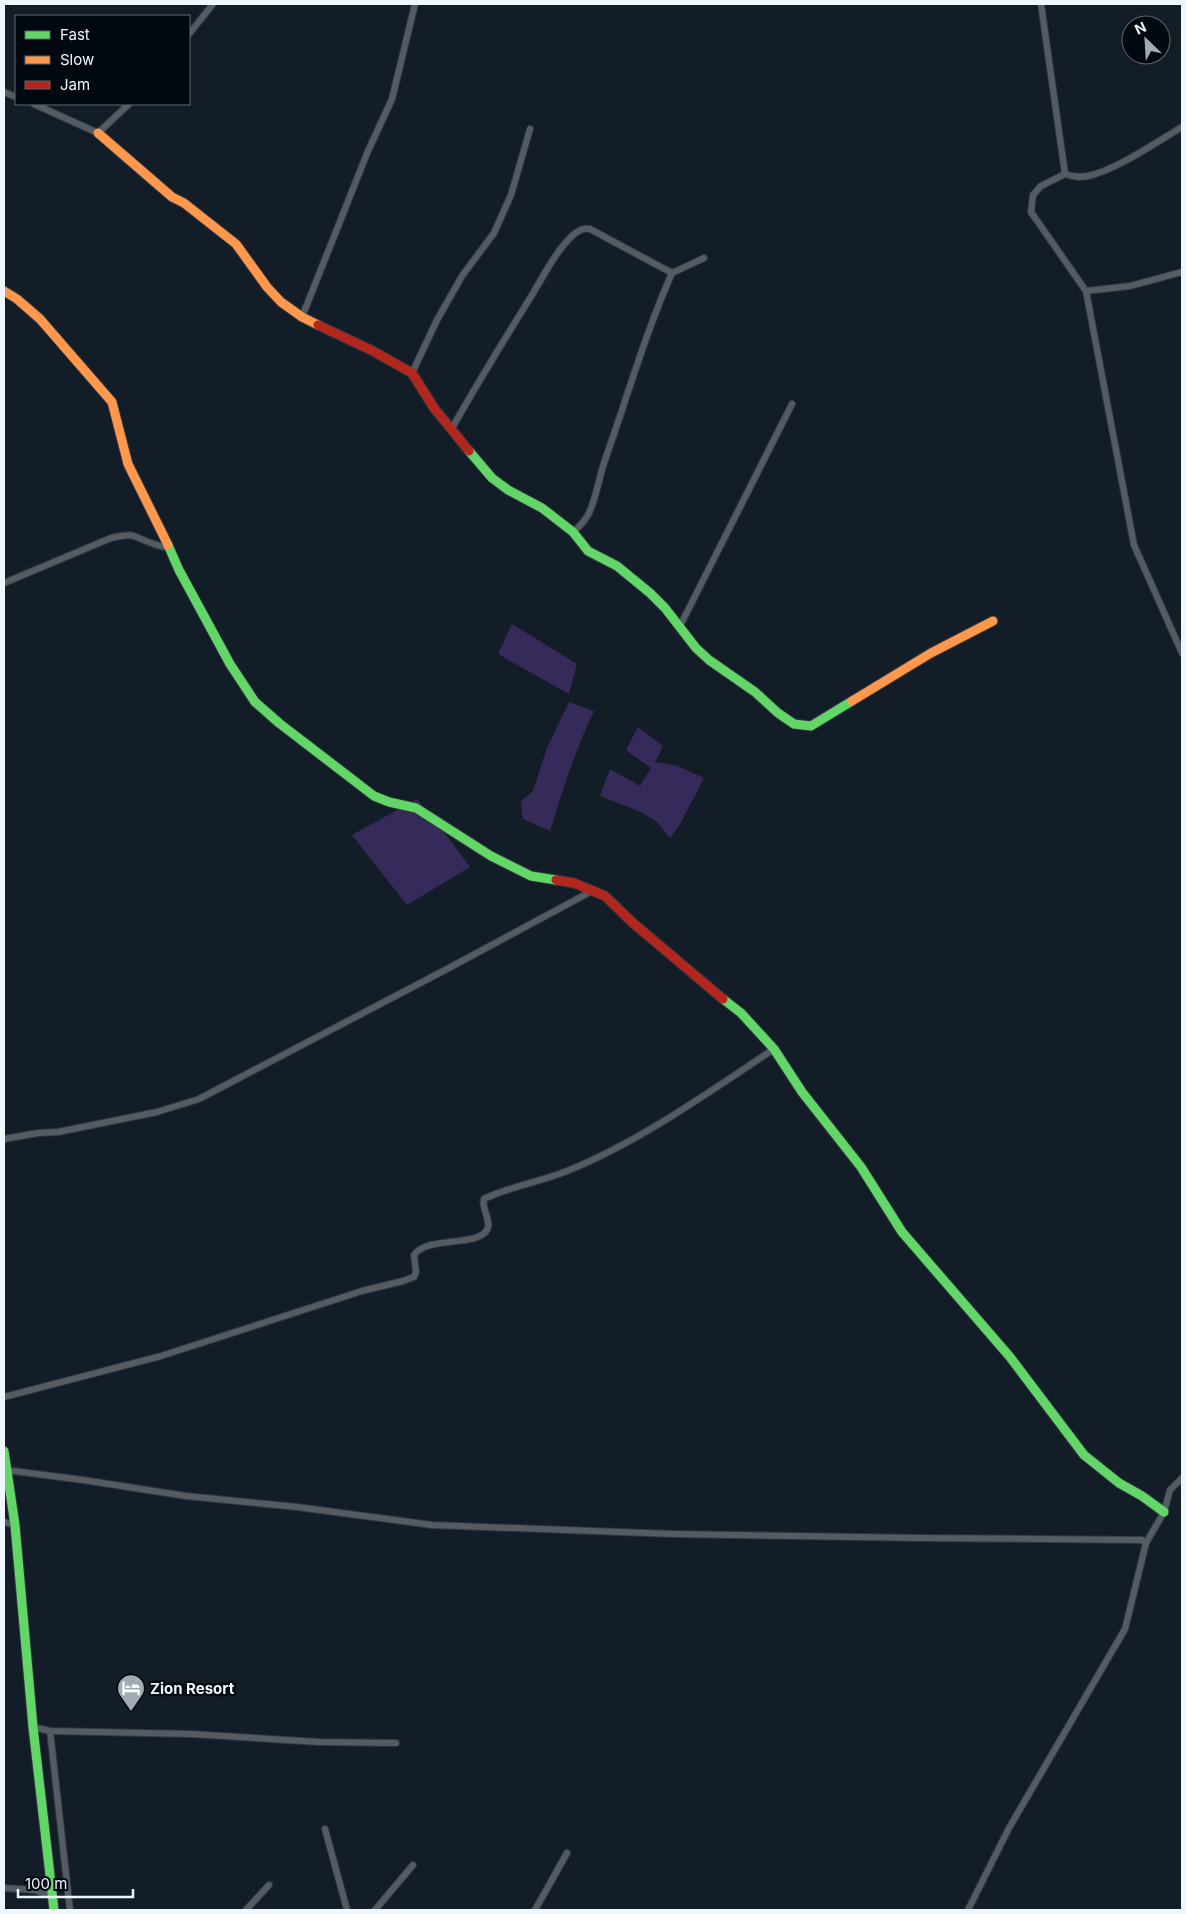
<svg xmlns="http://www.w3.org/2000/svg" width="1186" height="1914" font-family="Inter,sans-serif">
	<rect width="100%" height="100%" fill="#131d27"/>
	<g fill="#352a59">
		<polygon points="512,624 577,664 569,694 498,654"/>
		<path d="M569 702 594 711C575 750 563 790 550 831L523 819 521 801 533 791 547 748Z"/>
		<polygon points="638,727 663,746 655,762 678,766 704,778 679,826 670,838 657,822 641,812 600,796 610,769 640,786 651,768 626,750"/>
		<polygon points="417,799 438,824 470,867 407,905 352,835"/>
	</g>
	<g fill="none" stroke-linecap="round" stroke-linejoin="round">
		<g stroke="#30373e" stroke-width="8">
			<g id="street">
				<polyline points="1041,4 1065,174 1041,186 1033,195 1031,212 1086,291 1134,545 1182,653"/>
				<polyline points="189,34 213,4"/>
				<polyline points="4,92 16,97"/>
				<polyline points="34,104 98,133 129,104"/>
				<path d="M1065 174C1073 177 1079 178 1088 176 1116 170 1157 142 1182 127"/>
				<polyline points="1086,291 1130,286 1182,272"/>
				<polyline points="302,317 368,151 392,99 415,4"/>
				<polyline points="412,373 437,320 462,276 494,233 511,195 530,129"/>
				<path d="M451 430C477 384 504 340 532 295 544 275 556 251 573 235 579 230 583 228 590 229L672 273"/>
				<path d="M573 532C579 527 584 522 588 515 596 500 599 477 605 460 627 398 645 334 672 273L704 258"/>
				<path d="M4 583 111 538C137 532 132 537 154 544 159 546 165 547 170 548"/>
				<polyline points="680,626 792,404"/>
				<polyline points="4,1139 38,1133 58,1132 157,1112 199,1099 447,969 592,891"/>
				<path d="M4 1397 161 1356 362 1291 403 1281 414 1277 416 1272 414 1255C426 1236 477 1247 487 1230 492 1221 481 1209 484 1199 511 1186 540 1182 567 1171 639 1142 709 1092 774 1049"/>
				<polyline points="6,1470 83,1480 186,1496 297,1507 432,1525 673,1534 922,1538 1142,1540 1146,1543"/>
				<polyline points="4,1522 15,1525"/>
				<polyline points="33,1727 50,1731 191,1734 319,1742 396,1743"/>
				<polyline points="50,1731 70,1910"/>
				<polyline points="325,1829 347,1910"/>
				<polyline points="4,1888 34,1890 52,1896"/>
				<polyline points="246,1910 269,1885"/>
				<polyline points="375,1910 413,1865"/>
				<polyline points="535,1910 567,1853"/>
				<polyline points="968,1910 1009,1828 1125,1629 1146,1543 1164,1512 1170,1490 1182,1478"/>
			</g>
		</g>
		<g stroke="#30373e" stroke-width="11">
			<g id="fast">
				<polyline points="469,451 492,478 508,490 542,508 573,532 588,551 617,566 650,593 665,608 696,648 709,660 755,692 778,713 794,724 811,726 852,701"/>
				<polyline points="168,545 179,570 230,664 255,702 279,723 374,796 389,802 416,808 491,856 531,876 556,880"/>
				<polyline points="723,999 741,1013 774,1049 802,1092 861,1167 902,1232 1010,1357 1084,1455 1119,1483 1142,1496 1164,1512"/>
				<polyline points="4,1451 15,1525 33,1727 54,1910"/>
			</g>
		</g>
		<g stroke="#30373e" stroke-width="11">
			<g id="slow">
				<polyline points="98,133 172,197 184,203 236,244 267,287 281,302 302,317 318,325"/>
				<polyline points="4,291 17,299 40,319 112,402 128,464 168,545"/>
				<polyline points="852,701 931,653 993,621"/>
			</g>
		</g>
		<g stroke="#30373e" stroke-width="11">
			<g id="jam">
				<polyline points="318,325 371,350 412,373 434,408 469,451"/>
				<polyline points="556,880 574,883 605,896 633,923 723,999"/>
			</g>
		</g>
		<use href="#street" stroke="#545b62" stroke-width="6"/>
		<use href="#fast" stroke="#63d668" stroke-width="9"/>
		<use href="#slow" stroke="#ff974d" stroke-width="9"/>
		<use href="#jam" stroke="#b3261e" stroke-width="9"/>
	</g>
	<defs>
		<g id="hotel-pin" transform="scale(1.4375)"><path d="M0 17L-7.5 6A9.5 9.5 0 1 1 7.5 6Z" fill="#a2aab2" stroke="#02080f"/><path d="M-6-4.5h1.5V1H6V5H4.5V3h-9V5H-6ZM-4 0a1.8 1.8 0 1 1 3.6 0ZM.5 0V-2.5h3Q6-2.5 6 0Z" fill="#fff"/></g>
	</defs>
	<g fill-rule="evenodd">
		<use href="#hotel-pin" x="131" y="1688"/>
	</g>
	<g text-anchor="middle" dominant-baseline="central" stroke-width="4.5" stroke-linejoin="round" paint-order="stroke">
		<g font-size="15" font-weight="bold" fill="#eff6fd" stroke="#02080f" text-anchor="start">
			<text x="150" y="1688">Zion Resort</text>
		</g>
	</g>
	<rect width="1186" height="1914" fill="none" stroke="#eff6fd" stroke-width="10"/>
	<rect x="15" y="15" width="175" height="90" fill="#02080f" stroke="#61676e"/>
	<rect x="25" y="31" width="25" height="8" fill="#63d668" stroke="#61676e"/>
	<text x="60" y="40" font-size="15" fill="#eff6fd">Fast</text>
	<rect x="25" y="56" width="25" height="8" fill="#ff974d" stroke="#61676e"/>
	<text x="60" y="65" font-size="15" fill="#eff6fd">Slow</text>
	<rect x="25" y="81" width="25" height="8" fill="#b3261e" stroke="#61676e"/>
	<text x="60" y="90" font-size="15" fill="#eff6fd">Jam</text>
	<g transform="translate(1146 40) rotate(335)"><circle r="24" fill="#02080f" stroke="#61676e"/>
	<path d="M0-4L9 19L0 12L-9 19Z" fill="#a2aab2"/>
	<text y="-8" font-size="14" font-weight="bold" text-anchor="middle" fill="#eff6fd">N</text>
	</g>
	<path d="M18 1889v8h115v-8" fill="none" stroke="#eff6fd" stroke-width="2.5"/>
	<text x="25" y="1889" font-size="15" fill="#eff6fd" stroke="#02080f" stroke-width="4" paint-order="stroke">100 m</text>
</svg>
